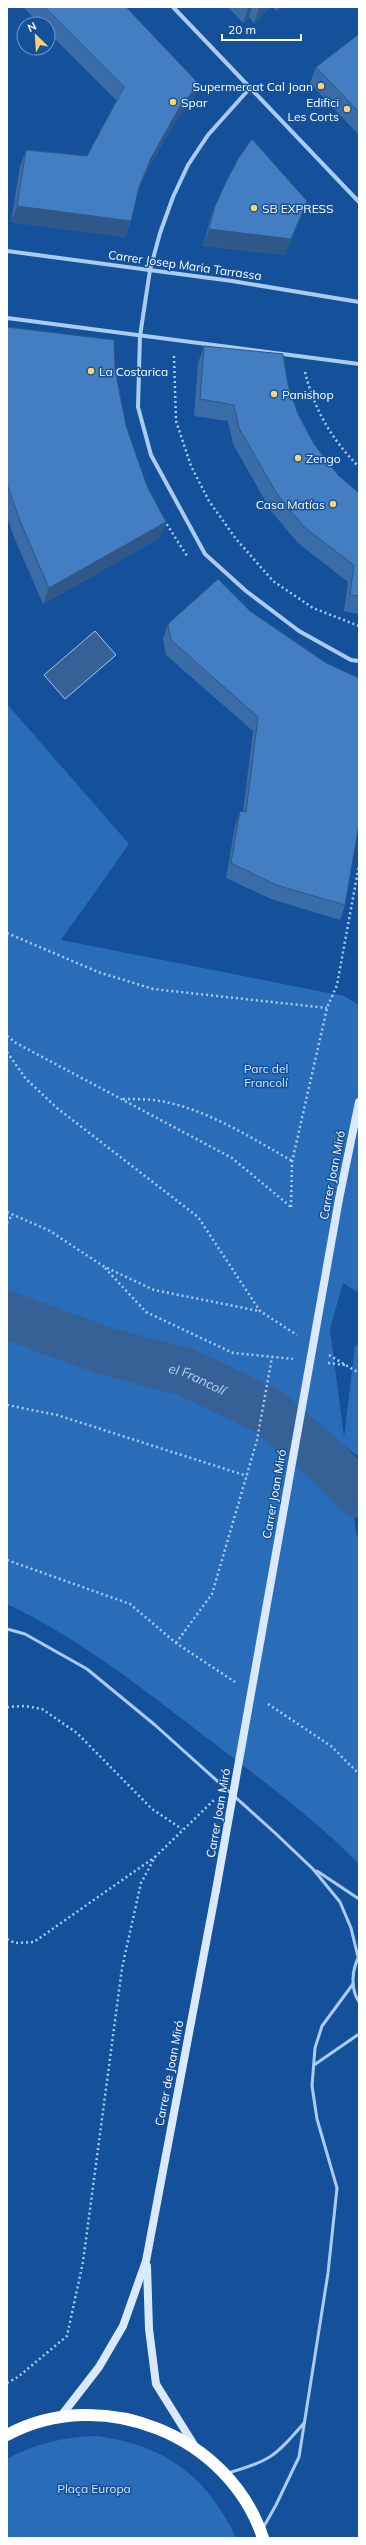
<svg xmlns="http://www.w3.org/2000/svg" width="366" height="2545" font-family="Mulish,sans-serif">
	<rect width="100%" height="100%" fill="#15519a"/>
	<g fill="#296cb8">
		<path d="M7 704 129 844 61 940 344 996 359 1005V1293L343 1283 330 1329 344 1438 355 1346 359 1343V1457L345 1446 356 1532 359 1538V1864C315 1819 264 1782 215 1744 148 1693 83 1640 7 1604Z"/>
		<path d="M97 2436C165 2445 207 2476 236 2538H7V2459C36 2443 64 2437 97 2436Z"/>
	</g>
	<polygon fill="#366196" stroke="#9cc7f5" points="95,631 116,655 65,699 44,675"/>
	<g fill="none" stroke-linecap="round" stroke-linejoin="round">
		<path stroke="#366196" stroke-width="48" id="s1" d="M7 1315 105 1351 186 1372 269 1412 324 1459 359 1494"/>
		<g stroke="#aaccf2" stroke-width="2.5" stroke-dasharray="2 3" stroke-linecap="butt">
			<polyline points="174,356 176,421 191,466 209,501 236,539 273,581 313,608 359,626"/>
			<path d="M305 372C314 409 332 440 359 467"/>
			<polyline points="164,520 187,556"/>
			<polyline points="7,933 98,972 153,989 327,1008"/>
			<polyline points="7,1036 16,1043 232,1158 291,1207"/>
			<polyline points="7,1052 26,1079 57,1108 198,1217 260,1311 297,1335"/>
			<path d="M123 1099C135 1099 148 1099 160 1101 204 1108 254 1139 292 1161"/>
			<polyline points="291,1207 292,1162 327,1008 337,985 359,865"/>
			<polyline points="7,1212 50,1231 103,1266 154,1290 259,1311"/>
			<polyline points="7,1223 12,1215"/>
			<polyline points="105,1268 146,1312 233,1353 293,1359"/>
			<polyline points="329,1355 359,1373"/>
			<polyline points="328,1363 345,1365"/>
			<polyline points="7,1405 57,1415 247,1476"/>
			<polyline points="7,1560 130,1604 176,1643 235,1682"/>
			<polyline points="176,1643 212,1594 257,1440 272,1357"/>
			<polyline points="268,1704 331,1746 359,1774"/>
			<polyline points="7,1707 25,1706 42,1709 77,1733 152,1809 182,1829"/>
			<polyline points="7,1939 15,1943 34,1942 155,1857"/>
			<polyline points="7,2383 18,2377 67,2336 83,2262 122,1968 141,1883 155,1857 214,1800"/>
		</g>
		<g stroke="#aaccf2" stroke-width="3">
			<polyline points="7,1629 25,1634 87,1669 155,1725 274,1832 313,1869 340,1902 351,1928 358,1957"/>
			<polyline points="317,1871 359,1899"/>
			<path d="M359 1956C352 1970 350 1988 359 2002"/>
			<polyline points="314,2065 359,2034"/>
			<path d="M228 2473C271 2461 275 2456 304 2423"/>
			<polyline points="263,2528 276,2505 299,2457 328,2273 337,2188 317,2119 312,2086 315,2048 322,2026 353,1984"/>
		</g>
		<g stroke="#aaccf2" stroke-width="4">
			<polyline points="173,7 359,202"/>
			<polyline points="250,88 208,135 188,165 173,197 160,233 150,270 140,336 138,407 151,455 205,554 246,591 299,631 351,660 359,661"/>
			<polyline points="7,251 232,281 359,302"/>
			<polyline points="7,318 359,364"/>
		</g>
		<g stroke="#d9e9fc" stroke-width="8">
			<polyline points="339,1199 359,1102"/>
			<polyline points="147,2266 149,2329 156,2384 196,2448"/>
			<polyline points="61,2416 99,2367 123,2326 146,2261 216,1890"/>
		</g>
		<path stroke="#fff" stroke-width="12" d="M7 2435C102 2384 229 2435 263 2538"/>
		<polyline stroke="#d9e9fc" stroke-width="8" points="216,1890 339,1199"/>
	</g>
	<g fill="#3a6ca7">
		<polygon points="23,7 126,7 199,84 193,100 174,124 145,174 138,191 131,221 125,237 11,222 20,166 26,150 87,156 117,101 48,32 48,24 40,24"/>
		<polygon points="228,7 270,7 254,23 249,17 243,23"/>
		<polygon points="273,7 282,7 277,11"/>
		<polygon points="359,34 359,135 310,83 316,67"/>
		<polygon points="307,201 301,217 285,255 203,246 209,223 215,206"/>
		<polygon points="7,327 115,369 126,426 160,538 43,604 14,537 7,517"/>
		<polygon points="204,346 288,385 298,414 314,444 338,475 359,493 359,614 344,611 348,582 298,543 271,511 233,444 228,421 194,416 198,363"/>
		<polygon points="218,579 345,905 340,920 271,899 226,878 235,826 240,811 243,811 253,731 166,655 163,638 168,624"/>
	</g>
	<g fill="#2f5888">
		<polygon points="250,7 252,7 249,17 243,23 248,8"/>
		<polygon points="260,7 270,7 254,23 259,8"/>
		<polygon points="278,7 282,7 277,11"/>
		<polygon points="199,84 193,100 174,124 145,174 134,203 151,158 179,108"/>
		<polygon points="307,201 301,217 285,255 203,246 209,229"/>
		<polygon points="17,206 131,221 125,237 11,222"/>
		<polygon points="166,522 160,538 43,604 49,588"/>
	</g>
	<g fill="#437dc2" stroke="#2f5888">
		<polygon points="45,7 126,7 199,84 179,108 151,158 139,187 131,221 17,206 26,150 87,156 124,87"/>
		<polygon points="359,34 359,112 316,67"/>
		<polygon points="252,139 307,201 291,239 209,229 215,206 226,182 238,159"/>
		<polygon points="7,327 114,340 115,369 126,426 147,486 166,522 49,588 20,521 7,484"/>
		<polygon points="204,346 283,354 288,385 298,414 314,444 338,475 359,493 359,596 350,595 354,565 304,527 277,494 239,428 234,405 200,399"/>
		<polygon points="218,579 250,611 326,663 359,678 359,824 345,905 276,885 231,863 240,811 246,812 258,717 171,640 168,624"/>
	</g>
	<g fill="#ffd26b" stroke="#15519a" stroke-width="1.5">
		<circle cx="321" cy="86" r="4"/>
		<circle cx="173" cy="102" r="4"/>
		<circle cx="347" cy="109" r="4"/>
		<circle cx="254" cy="208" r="4"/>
		<circle cx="91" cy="371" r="4"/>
		<circle cx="274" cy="394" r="4"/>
		<circle cx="298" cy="458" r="4"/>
		<circle cx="333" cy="504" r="4"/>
	</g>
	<g text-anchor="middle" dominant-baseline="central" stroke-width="3" stroke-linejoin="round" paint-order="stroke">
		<g font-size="12" fill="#fff" stroke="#15519a" text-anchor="start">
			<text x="313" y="86" text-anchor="end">Supermercat Cal Joan</text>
			<text x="181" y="102">Spar</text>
			<text x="339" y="102" text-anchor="end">Edifici<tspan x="339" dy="14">Les Corts</tspan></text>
			<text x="262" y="208">SB EXPRESS</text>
			<text x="99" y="371">La Costarica</text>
			<text x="282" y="394">Panishop</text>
			<text x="306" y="458">Zengo</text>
			<text x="325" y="504" text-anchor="end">Casa Matías</text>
		</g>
		<g font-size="12" fill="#fff" stroke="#15519a">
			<text transform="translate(185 265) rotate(8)">Carrer Josep Maria Tarrassa</text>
			<text transform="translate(332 1175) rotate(-79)">Carrer Joan Miró</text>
			<text transform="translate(274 1494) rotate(-80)">Carrer Joan Miró</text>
			<text transform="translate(218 1813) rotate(-80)">Carrer Joan Miró</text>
			<text transform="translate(169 2073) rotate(-79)">Carrer de Joan Miró</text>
		</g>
		<g font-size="12" fill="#d2e6fd" stroke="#15519a">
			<text x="266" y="1068">Parc del<tspan x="266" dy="14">Francolí</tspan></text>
			<text x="94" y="2488">Plaça Europa</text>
		</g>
		<g font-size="13" font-style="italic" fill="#b6d6f9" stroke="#15519a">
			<text stroke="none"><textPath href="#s1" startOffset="201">el Francolí</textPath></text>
		</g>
	</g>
	<rect width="366" height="2545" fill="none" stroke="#ffffff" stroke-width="16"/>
	<g transform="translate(36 36) rotate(335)"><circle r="19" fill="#15519a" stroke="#7397c2"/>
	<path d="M0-3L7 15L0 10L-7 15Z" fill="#ffd26b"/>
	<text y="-6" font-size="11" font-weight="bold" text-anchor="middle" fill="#ffffff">N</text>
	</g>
	<path d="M222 34v6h79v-6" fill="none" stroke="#ffffff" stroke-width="2"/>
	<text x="228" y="34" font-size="12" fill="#ffffff" stroke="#15519a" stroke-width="3" paint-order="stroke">20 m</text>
</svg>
